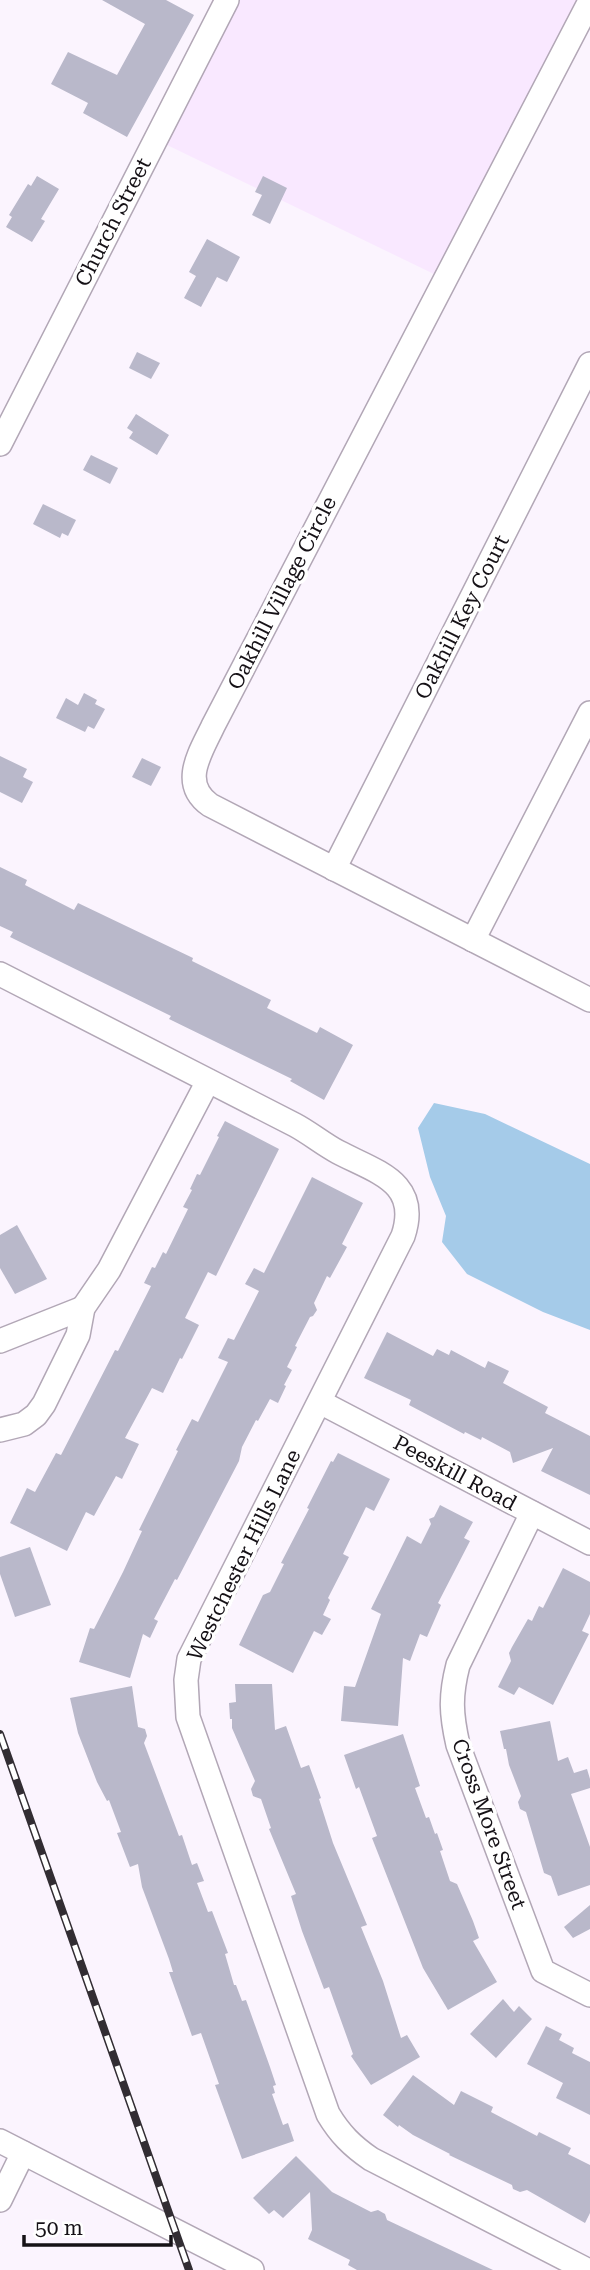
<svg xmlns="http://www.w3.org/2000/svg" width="590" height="2270" font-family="'Roboto Serif',serif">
	<rect width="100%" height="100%" fill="#fbf4fe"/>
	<polygon fill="#f9e8ff" points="238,0 579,0 436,275 165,144"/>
	<polygon fill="#a5cbe9" points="434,1103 485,1114 590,1164 590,1330 543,1312 467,1274 442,1242 446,1216 430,1177 418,1128"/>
	<g fill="#b9b8ca">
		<polygon points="102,0 166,0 194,15 127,137 83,113 88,103 51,84 68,52 117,75 145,24"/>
		<polygon points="37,176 59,189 41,219 45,221 32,242 6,227 12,217 9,215 28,184 31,186"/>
		<polygon points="263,176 287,188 270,224 252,215 262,195 255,192"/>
		<polygon points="207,239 240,257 227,282 217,277 201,307 184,298 196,276 189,272"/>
		<polygon points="137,352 160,363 151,379 129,368"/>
		<polygon points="136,414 169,435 157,455 129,438 133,432 127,428"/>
		<polygon points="91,455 118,468 110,484 83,470"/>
		<polygon points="43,504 76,520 68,536 62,533 60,538 33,524"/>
		<polygon points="84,693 97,700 95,704 105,709 94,729 88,726 85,732 56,718 66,698 78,705"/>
		<polygon points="0,756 27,769 23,777 33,782 22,803 0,792"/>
		<polygon points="142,758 161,767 151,786 132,777"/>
		<polygon points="0,867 27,880 25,885 74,910 78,903 193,958 192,961 271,1000 267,1008 317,1033 320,1027 353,1045 324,1100 290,1081 292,1079 169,1019 171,1016 10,937 13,932 0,926"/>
		<polygon points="225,1121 279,1149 216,1276 208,1272 185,1318 199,1325 182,1359 180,1358 163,1393 152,1388 125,1438 139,1444 122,1479 116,1476 94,1516 86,1512 67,1551 10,1523 27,1488 35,1492 56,1453 61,1455 115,1350 118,1351 151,1286 144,1283 152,1267 155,1268 163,1252 166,1254 188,1209 183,1207 192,1190 190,1189 197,1174 200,1175 219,1137 217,1136"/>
		<polygon points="312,1177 363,1203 342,1244 347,1247 330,1278 327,1276 314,1303 317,1310 313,1316 310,1317 295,1346 297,1347 287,1367 292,1370 284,1385 286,1386 278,1403 270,1399 258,1421 256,1420 242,1447 239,1461 177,1580 175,1579 154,1619 158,1621 150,1638 143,1634 130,1678 79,1662 90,1628 94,1629 123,1572 142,1531 139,1530 178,1451 176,1450 192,1419 198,1422 228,1362 218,1358 228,1338 234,1340 259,1291 245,1284 254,1268 264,1273"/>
		<polygon points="17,1225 47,1279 15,1294 0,1268 0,1235"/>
		<polygon points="387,1332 433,1356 437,1349 449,1355 451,1350 485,1368 488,1361 509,1371 503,1383 548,1407 545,1413 590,1436 590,1495 541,1471 553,1448 513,1463 510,1452 482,1437 481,1440 465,1432 464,1434 409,1405 411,1400 364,1378"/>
		<polygon points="338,1453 390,1479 374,1511 366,1507 343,1554 349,1557 328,1598 330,1600 323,1615 331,1619 322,1635 314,1631 293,1673 239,1645 263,1595 270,1592 284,1564 281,1563 309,1509 307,1508 331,1461 333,1462"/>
		<polygon points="440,1505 473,1522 464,1538 470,1541 438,1603 441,1605 427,1637 420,1634 410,1661 403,1658 398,1726 341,1721 344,1686 355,1687 381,1614 371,1609 407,1536 421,1544 431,1524 429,1519 434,1517"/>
		<polygon points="30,1547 51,1605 15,1617 0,1574 0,1557"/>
		<polygon points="563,1568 590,1582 590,1614 582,1631 589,1634 553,1705 519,1687 514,1695 498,1687 511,1661 509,1653 512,1647 528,1619 532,1621 539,1606 543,1608"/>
		<polygon points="235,1684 272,1684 275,1730 286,1726 301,1768 309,1765 321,1798 319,1799 333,1843 367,1925 361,1927 383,1981 401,2038 407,2035 420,2057 371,2085 351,2056 353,2054 329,1987 324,1989 302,1931 291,1896 296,1894 269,1829 271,1828 261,1799 253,1796 251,1789 255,1781 232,1728 232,1719 230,1719 229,1703 236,1702"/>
		<polygon points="132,1686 138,1727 145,1729 147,1736 144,1743 179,1836 182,1835 192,1865 197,1863 204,1881 197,1883 208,1912 212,1911 228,1953 225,1954 234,1985 236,1985 242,2001 246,2000 270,2067 276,2085 273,2086 275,2093 272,2094 283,2125 288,2123 294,2141 242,2159 215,2085 219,2084 201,2033 192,2036 169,1972 173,1972 169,1959 142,1887 138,1864 130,1867 117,1833 121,1832 109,1800 107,1801 97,1782 78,1733 70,1698"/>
		<polygon points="550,1721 558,1761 568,1757 574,1773 587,1769 590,1779 590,1788 571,1794 590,1847 590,1885 558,1896 551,1876 544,1873 526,1812 520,1809 518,1802 521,1796 509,1765 506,1749 504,1749 500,1731"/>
		<polygon points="403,1734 420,1786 415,1788 426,1818 429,1817 435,1834 437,1833 443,1850 440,1851 450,1881 457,1884 473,1921 479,1938 473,1941 497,1982 448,2010 423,1968 372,1838 377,1836 359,1787 356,1789 344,1755"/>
		<polygon points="590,1905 590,1929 573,1938 564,1927"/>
		<polygon points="503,1999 514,2012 519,2006 532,2019 496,2058 470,2034"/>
		<polygon points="546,2026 562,2034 559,2040 574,2048 572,2053 590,2062 590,2115 556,2098 563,2083 527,2064"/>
		<polygon points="413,2075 454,2105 461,2091 493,2107 491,2112 537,2136 539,2132 571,2148 568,2154 590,2165 590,2213 585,2223 527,2190 520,2192 513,2189 512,2185 449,2155 450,2154 413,2135 399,2125 398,2127 383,2115"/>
		<polygon points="296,2156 332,2192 371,2212 378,2210 385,2214 387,2220 493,2270 357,2270 348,2265 350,2260 308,2239 312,2230 310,2192 283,2218 274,2210 269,2214 253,2198"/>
	</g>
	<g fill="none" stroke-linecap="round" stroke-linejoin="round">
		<g stroke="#b2a7b6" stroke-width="26">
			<g id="minor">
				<path d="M590 1 213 726C201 752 179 783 210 805L590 1000"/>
				<polyline points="0,444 227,0"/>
				<polyline points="334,869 590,364"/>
				<polyline points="473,940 590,713"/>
				<path d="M0 974 295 1125C310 1133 323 1144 338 1152 376 1172 421 1182 403 1236L189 1659 186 1680 188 1717 328 2114C340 2134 352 2146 371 2159L587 2270"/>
				<polyline points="0,1341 83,1308"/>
				<polyline points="320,1402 590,1543"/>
				<polyline points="0,1430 24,1424 36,1415 44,1404 78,1335 83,1308 109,1270 208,1081"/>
				<path d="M532 1513 458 1665C450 1696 451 1714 458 1745L543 1971 590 1995"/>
				<polyline points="0,2141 252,2270"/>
				<polyline points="0,2200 23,2153"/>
			</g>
		</g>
		<use href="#minor" stroke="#fff" stroke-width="23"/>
		<g stroke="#322d33" stroke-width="8">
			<polyline id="rail" points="0,1734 189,2270"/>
		</g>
		<use href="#rail" stroke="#fff" stroke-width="5" stroke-dasharray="16" stroke-linecap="butt"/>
	</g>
	<g text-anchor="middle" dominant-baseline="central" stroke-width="7" stroke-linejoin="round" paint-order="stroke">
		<g font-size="21" fill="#151116" stroke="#fff">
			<text transform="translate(113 222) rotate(-63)">Church Street</text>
			<text transform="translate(282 593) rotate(-63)">Oakhill Village Circle</text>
			<text transform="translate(462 617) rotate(-63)">Oakhill Key Court</text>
			<text transform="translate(455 1473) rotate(28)">Peeskill Road</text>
			<text transform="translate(244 1555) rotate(-64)">Westchester Hills Lane</text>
			<text transform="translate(489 1824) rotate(70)">Cross More Street</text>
		</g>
	</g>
	<path d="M24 2235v10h147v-10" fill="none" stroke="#151116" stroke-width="3.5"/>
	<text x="35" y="2235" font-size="21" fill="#151116" stroke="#ffffff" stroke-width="5" paint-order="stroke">50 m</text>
</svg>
